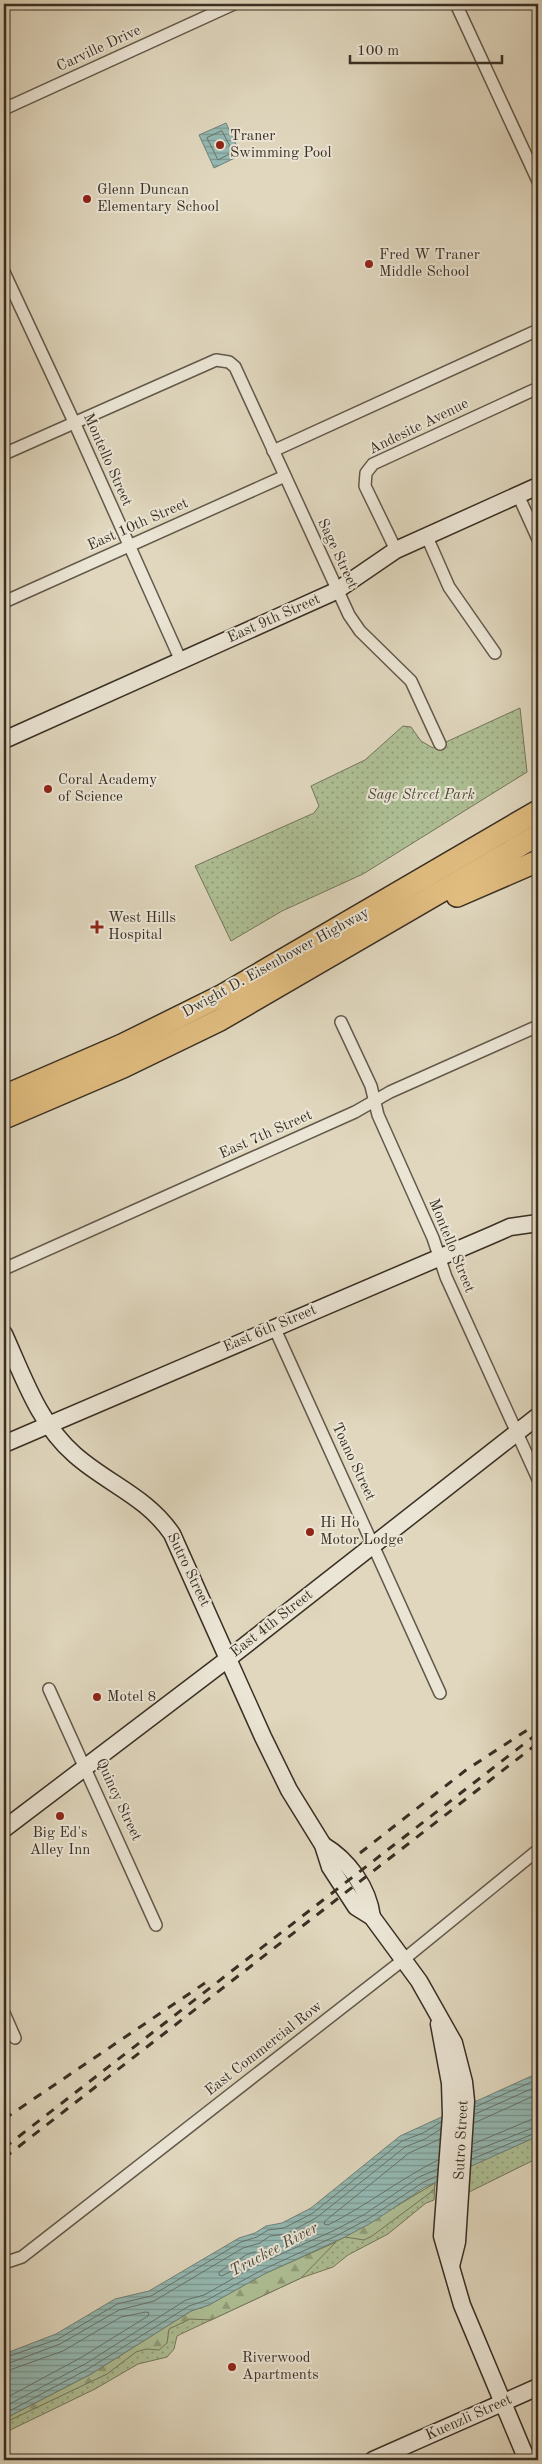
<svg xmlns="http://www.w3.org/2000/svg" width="542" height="2464" font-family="'Old Standard TT',serif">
	<defs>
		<pattern id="grass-dots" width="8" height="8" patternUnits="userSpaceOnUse" patternTransform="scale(1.25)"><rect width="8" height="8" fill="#aebf95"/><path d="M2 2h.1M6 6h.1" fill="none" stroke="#8f9c79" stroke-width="1.8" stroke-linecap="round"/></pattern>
		<pattern id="forest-firs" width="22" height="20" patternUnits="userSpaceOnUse" patternTransform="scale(1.25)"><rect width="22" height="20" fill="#aebf95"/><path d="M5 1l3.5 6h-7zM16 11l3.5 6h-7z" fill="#8f9c79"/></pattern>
		<pattern id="water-rules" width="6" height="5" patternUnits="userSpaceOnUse" patternTransform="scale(1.25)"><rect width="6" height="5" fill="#94b9b3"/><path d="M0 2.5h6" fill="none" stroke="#7a9791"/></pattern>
	</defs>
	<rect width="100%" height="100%" fill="#e0d7be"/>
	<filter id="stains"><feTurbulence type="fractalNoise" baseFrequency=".004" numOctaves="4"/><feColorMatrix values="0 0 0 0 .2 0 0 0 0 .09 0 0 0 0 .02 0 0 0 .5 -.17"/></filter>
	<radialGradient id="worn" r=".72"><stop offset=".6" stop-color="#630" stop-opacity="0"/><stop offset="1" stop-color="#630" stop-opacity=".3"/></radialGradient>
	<g fill="url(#grass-dots)" stroke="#74775c">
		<polygon points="520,708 527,772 363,874 282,911 231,941 195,866 314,813 319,806 311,786 365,760 403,726 411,727 421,741 433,748"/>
		<polygon points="538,2136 538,2158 469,2192 470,2166"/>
		<polygon points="435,2183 434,2200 426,2203 388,2234 348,2255 333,2267 301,2278 183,2333 177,2336 174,2349 167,2357 138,2364 95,2389 4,2433 4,2419 91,2374 177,2321 345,2237"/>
	</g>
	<g fill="url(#forest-firs)" stroke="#74775c">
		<polygon points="435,2183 434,2190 372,2236 364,2240 345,2237"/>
		<polygon points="336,2242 301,2278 211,2320 190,2319 169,2329 167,2343 159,2350 146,2349 136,2352 107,2374 4,2423 4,2419 91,2374 191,2311 209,2305 264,2274"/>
	</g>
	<g fill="url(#water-rules)" stroke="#708279">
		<polygon points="226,123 241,155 214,168 199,135"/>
		<polygon points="538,2073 538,2136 425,2187 371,2223 345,2237 264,2274 209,2305 191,2311 91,2374 4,2419 4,2354 56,2334 115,2299 149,2291 239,2238 255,2233 266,2226 282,2223 311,2208 400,2136"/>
	</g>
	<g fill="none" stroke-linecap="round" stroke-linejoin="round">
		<g stroke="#66746b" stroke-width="1">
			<polygon points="222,131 233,152 218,160 207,138"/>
			<polyline points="475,2107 538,2079"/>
			<polyline points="475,2114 538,2086"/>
			<polyline points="474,2123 538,2094"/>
			<polyline points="473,2144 530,2120 538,2118"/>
			<polyline points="472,2152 538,2126"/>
			<polyline points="472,2159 538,2132"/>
			<path d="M438 2160C400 2179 366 2206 328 2225L324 2224 325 2221 409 2153 440 2139"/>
			<polygon points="255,2252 258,2254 257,2257 222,2276 219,2275 219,2272 246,2255"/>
			<polyline points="4,2358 58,2339 117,2304 151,2296 241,2242 257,2237 268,2230 284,2228 313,2213 402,2141 423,2133 441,2122"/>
			<polyline points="4,2365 60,2344 119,2310 154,2301 243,2248 260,2243 270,2236 286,2234 316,2218 405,2147 425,2139 441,2129"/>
			<polyline points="4,2372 63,2351 121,2317 146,2312 149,2313 148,2316 82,2357 4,2399"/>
			<polyline points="4,2407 85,2364 186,2300 204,2295 259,2264 335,2230 365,2214 419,2177 438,2169"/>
			<polyline points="4,2414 88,2369 189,2306 207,2300 262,2270 338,2235 368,2219 422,2183 437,2176"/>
		</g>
		<g stroke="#63594a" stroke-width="14">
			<g id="street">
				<polyline points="456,4 538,181"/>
				<polyline points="4,109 234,4"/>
				<polyline points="4,272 74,422 181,661"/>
				<polyline points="273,451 538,330"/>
				<polyline points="4,454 216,360 229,362 235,367 349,615 360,631 411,681 440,744"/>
				<polyline points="518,495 538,539"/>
				<polyline points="427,537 449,587 495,653"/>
				<polyline points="396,550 365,486 366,473 373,464 538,388"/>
				<polyline points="4,602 285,476"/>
				<polyline points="341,1022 371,1086 378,1115 433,1238 446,1277 538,1479"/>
				<polyline points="4,1269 355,1112 390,1092 538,1026"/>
				<polyline points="274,1327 440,1693"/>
				<polyline points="49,1689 156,1925"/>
				<polyline points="4,2013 15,2038"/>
				<polyline points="4,2263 22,2257 403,1960 538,1850"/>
			</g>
		</g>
		<g stroke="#392f23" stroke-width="19">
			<g id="secondary">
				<polyline points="4,740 336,591 396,550 538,486"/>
				<path d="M4 1334C23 1376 39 1424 75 1455 108 1484 147 1497 172 1534L263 1737 289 1790 323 1845 330 1867 356 1907 372 1917 419 1981 454 2043 464 2082 466 2101 457 2242 451 2266"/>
				<polyline points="4,1444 492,1235 510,1227 538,1223"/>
				<polyline points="4,1829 229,1658 538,1416"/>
				<path d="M323 1845C348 1860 368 1887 372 1917"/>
				<polyline points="439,2024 450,2083 451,2115 442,2236 462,2305 527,2460"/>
				<polyline points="373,2460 538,2387"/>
			</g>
		</g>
		<g stroke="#392f23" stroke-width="24">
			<g id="highway">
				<polyline points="457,896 538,861"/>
				<polyline points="4,1096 122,1045 221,996 538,811"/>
				<polyline points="4,1118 123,1067 220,1020 538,835"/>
			</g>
		</g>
		<use href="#street" stroke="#ebe5d5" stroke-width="11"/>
		<use href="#secondary" stroke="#ebe5d5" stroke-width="16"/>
		<use href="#highway" stroke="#e0bc7f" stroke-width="21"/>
		<g stroke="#392f23" stroke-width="3" stroke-dasharray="9 9" stroke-linecap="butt">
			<polyline points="360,1853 466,1770 538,1723"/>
			<polyline points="4,2119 205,1983"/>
			<polyline points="4,2148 538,1733"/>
			<polyline points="4,2158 538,1743"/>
		</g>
	</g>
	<g fill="#8f2418" stroke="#ebe5d5" stroke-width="2">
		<circle cx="220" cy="145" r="5"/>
		<circle cx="87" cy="199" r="5"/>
		<circle cx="369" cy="264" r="5"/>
		<circle cx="48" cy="789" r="5"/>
		<path d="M94.5 919.5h5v5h5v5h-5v5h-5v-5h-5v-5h5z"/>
		<circle cx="310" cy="1532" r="5"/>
		<circle cx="97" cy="1697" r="5"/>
		<circle cx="60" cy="1816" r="5"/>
		<circle cx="232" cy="2367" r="5"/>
	</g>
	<g text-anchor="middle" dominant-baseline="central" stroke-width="4" stroke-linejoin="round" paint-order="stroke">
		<g font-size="15" fill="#392f23" stroke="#ebe5d5">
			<text transform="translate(99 49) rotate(-25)">Carville Drive</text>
			<text transform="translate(419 427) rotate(-26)">Andesite Avenue</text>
			<text transform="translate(107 460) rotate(66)">Montello Street</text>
			<text transform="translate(138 525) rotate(-24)">East 10th Street</text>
			<text transform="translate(337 554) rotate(65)">Sage Street</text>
			<text transform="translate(274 619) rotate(-24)">East 9th Street</text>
			<text transform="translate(276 963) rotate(-29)">Dwight D. Eisenhower Highway</text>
			<text transform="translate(266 1135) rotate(-24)">East 7th Street</text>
			<text transform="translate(451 1246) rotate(68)">Montello Street</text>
			<text transform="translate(270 1329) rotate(-23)">East 6th Street</text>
			<text transform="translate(353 1462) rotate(65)">Toano Street</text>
			<text transform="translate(188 1570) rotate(64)">Sutro Street</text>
			<text transform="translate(272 1624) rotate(-38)">East 4th Street</text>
			<text transform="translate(118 1800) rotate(65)">Quincy Street</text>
			<text transform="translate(264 2049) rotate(-38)">East Commercial Row</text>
			<text transform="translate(462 2140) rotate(-87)">Sutro Street</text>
			<text transform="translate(469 2418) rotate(-24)">Kuenzli Street</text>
		</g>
		<g font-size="15" fill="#392f23" stroke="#ebe5d5" text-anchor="start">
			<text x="230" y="136">Traner<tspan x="230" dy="17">Swimming Pool</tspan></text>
			<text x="97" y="190">Glenn Duncan<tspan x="97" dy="17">Elementary School</tspan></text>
			<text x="379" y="255">Fred W Traner<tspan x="379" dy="17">Middle School</tspan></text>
			<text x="58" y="780">Coral Academy<tspan x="58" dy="17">of Science</tspan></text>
			<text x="108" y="918">West Hills<tspan x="108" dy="17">Hospital</tspan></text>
			<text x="320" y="1523">Hi Ho<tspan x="320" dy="17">Motor Lodge</tspan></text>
			<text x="107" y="1697">Motel 8</text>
			<text x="60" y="1833" text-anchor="middle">Big Ed's<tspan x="60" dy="17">Alley Inn</tspan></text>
			<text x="242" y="2358">Riverwood<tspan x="242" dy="17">Apartments</tspan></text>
		</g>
		<g font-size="15" font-style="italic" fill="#504c3a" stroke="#ebe5d5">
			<text x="421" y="795">Sage Street Park</text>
		</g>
		<g font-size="16" font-style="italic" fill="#4b4b40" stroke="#ebe5d5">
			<text transform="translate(274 2250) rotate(-28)">Truckee River</text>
		</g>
	</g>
	<rect width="542" height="2464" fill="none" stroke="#e0d7be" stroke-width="20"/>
	<rect x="5" y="5" width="532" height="2454" fill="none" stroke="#392f23" stroke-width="2.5"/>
	<rect x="10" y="10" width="522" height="2444" fill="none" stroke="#392f23"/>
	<path d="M350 55v8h152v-8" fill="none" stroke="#392f23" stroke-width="2.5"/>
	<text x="357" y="55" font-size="15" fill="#392f23" stroke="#ebe5d5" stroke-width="4" paint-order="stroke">100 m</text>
	<rect width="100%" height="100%" filter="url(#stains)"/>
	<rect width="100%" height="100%" fill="url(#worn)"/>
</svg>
